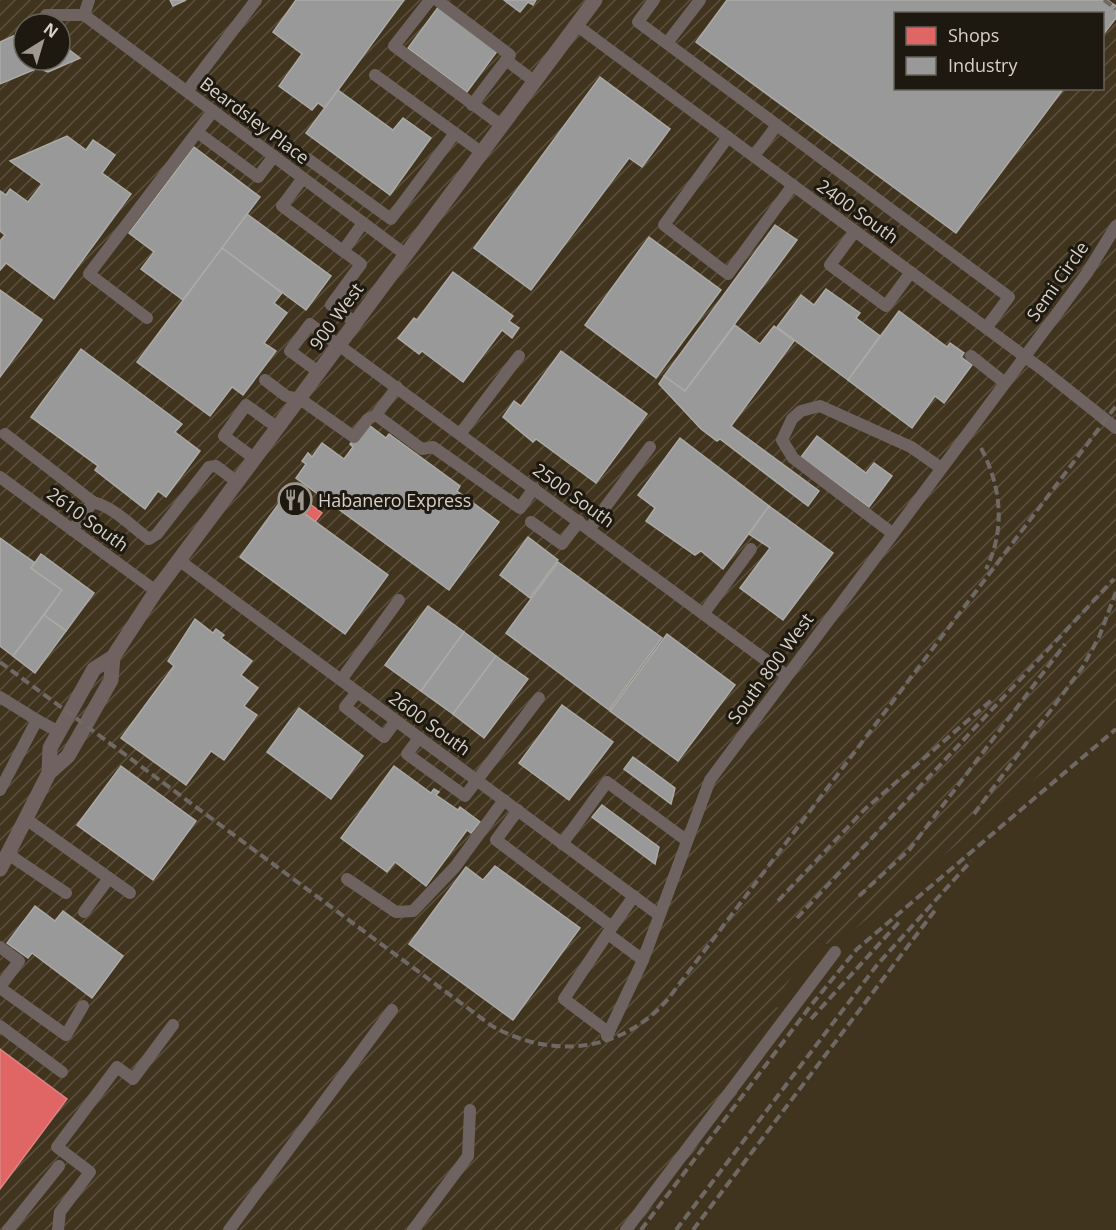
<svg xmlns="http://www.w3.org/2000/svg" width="1116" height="1230" font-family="'Open Sans',sans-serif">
	<defs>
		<pattern id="industrial-furrows" width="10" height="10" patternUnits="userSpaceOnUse" patternTransform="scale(1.5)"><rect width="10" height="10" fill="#41341f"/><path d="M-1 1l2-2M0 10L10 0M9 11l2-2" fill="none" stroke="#5c503e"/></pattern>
	</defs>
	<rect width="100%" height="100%" fill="#342f26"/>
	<polygon fill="#41341f" points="1116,712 1116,1230 635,1230 738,1095 723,1083 778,1009 772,1002 820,939 832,948"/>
	<path fill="url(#industrial-furrows)" fill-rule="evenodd" d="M0 0H1116V712L832 948 820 939 773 1002 778 1008 723 1083 738 1094 635 1230H0ZM896 14H1102V88H896ZM24 24H60V60H24Z"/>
	<g fill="#e06666" stroke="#dd8683" stroke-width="1.5">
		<polygon points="294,492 322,513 315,522 287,501"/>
		<polygon points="0,1049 67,1099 0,1189"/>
	</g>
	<g fill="#999" stroke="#acaaa6" stroke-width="1.5">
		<polygon points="170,0 186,0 173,6"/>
		<polygon points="296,0 404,0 325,108 318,103 312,110 279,86 302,54 273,32"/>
		<polygon points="504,0 536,0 533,5 528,2 520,12"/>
		<polygon points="727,0 1107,0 1116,6 1116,18 1102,36 1102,14 896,14 896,88 1064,88 956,233 696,42"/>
		<polygon points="439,6 498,50 467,92 408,48"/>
		<polygon points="24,31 24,60 60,60 60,43 80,58 48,72 38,68 0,84 0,42"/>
		<polygon points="600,77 670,129 642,167 629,158 531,290 474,248"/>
		<polygon points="338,90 393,130 403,118 431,138 390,195 306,133"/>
		<polygon points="67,136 86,150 93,140 115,155 102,173 131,194 54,299 6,263 0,270 0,241 5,235 0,231 0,191 6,195 10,189 28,202 42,184 10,161"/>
		<polygon points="194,147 260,197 183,300 141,269 154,252 129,233"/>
		<polygon points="247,214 331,276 306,310 222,248"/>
		<polygon points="775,225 797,240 685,391 664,376"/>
		<polygon points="649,237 721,290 656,378 585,325"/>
		<polygon points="222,248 282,293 274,303 287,313 264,343 276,351 243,395 232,387 210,416 137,362"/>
		<polygon points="453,272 513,316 509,321 519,328 512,338 502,330 463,382 422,351 419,354 398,338 414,318 417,320"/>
		<polygon points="826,289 860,313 856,318 880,336 848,380 777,327 801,295 814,305"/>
		<polygon points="0,290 42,320 0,377"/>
		<polygon points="899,311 947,347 950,343 964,353 961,357 972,365 944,403 935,396 912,428 848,380"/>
		<polygon points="735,325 760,344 774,326 794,341 731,426 819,491 808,506 720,439 717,441 701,429 659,384 664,376 685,391"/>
		<polygon points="81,349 182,424 175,432 200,451 166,497 158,491 145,509 95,470 98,466 31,417"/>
		<polygon points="561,351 647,414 596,483 536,439 533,442 503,417 514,401 521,406"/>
		<polygon points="369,425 386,438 389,434 460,486 457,491 499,522 449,590 296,478 306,464 302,461 308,453 312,457 322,443 344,459 353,447 350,444"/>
		<polygon points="817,436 866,473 874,463 892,476 869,507 801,457"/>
		<polygon points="680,438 769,506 723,569 701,551 695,555 646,521 655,508 638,495"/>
		<polygon points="283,498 388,575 345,634 240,557"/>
		<polygon points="769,506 833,553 783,620 740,588 770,548 749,534"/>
		<polygon points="528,537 558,560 530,598 500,575"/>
		<polygon points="0,538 35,563 31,568 62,590 13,656 0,646"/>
		<polygon points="41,554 94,593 66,631 44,615 62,590 31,568"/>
		<polygon points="558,562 662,638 609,710 506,633"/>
		<polygon points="428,606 464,632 421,691 385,665"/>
		<polygon points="44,615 66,631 35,673 13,656"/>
		<polygon points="195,619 213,633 216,629 224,635 221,638 252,661 241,675 258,688 244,706 257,715 224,760 211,751 186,785 121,738 174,666 168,661"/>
		<polygon points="464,632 496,656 453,714 421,691"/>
		<polygon points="667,634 735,685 678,761 610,711"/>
		<polygon points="496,656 528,679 484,738 453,714"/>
		<polygon points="562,705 613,742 569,800 519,763"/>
		<polygon points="299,708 363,756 331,799 267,752"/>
		<polygon points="633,757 675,788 671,804 624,769"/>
		<polygon points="121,766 196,821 153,880 77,825"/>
		<polygon points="394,766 431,793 434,789 439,792 436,795 458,810 460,807 480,822 471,833 467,830 426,886 395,862 387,872 341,838"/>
		<polygon points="602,805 659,847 655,864 592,817"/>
		<polygon points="495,866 580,928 513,1020 409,944 466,867 483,880"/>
		<polygon points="35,906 55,921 63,911 123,956 92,998 32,953 28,958 7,943"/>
	</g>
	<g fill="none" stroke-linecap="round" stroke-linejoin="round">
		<g stroke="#6f6362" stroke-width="12">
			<polyline points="430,0 394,46 501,125"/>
			<polyline points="437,0 510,55 472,105"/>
			<polyline points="654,0 638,22 1009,297 986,328"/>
			<polyline points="46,15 84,15"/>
			<polyline points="84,15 405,254"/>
			<polyline points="84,15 89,0"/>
			<polyline points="576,25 1043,370 1116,428"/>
			<polyline points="667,43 700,0"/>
			<polyline points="506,60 534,81"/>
			<polyline points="375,75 481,152"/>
			<polyline points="187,91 256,0"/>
			<polyline points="197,132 258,177 274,156"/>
			<polyline points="728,137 664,225 728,274 793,185"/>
			<polyline points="754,156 777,125"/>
			<polyline points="308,159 391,219 455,133"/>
			<polyline points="303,178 282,206 343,251 363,223"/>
			<polyline points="855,231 830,265 886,306 911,272"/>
			<polyline points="343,251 361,264 331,305 356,323"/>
			<polyline points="147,318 89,274 213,111"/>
			<polyline points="971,356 1005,383"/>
			<polyline points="320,373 290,351 310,324 786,675"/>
			<polyline points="265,380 286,396 300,399 354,437 368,419 376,415"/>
			<polyline points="397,387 376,415 422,449 433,447 520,508 534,488"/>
			<polyline points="5,434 93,502"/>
			<polyline points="460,434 519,356"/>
			<polyline points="255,459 224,436 246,405 278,428"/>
			<polyline points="0,477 156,591"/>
			<polyline points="531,522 562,544 579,521"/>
			<polyline points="589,529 650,447"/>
			<path d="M72 530 93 502C114 507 132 527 149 539L157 534 209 467 216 466 237 482"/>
			<polyline points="892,533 793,458 782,440 792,419 801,411 820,406 911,447 941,468"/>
			<polyline points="180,561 659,915"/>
			<polyline points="704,613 751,549"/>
			<polyline points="341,680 399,600"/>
			<polyline points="357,692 345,707 384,737 396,721"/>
			<polyline points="0,697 37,720"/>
			<polyline points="419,738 407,754 465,796 539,698"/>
			<polyline points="0,790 37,720 59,732"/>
			<polyline points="518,810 496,840 612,927 634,896"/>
			<polyline points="26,819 130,893"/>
			<polyline points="562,844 607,782 686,840"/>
			<polyline points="8,854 66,893"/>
			<polyline points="347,879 396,912 413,911 455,867 504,800"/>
			<polyline points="84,912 109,878"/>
			<polyline points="608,934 643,960"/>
			<polyline points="0,947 19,961 0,987"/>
			<polyline points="0,988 66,1035 83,1006"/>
			<polyline points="0,1026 62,1072"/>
			<polyline points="608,1032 564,999 612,927"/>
			<polyline points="607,1036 643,960 710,780 1087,273 1116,226"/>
			<polyline points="8,1230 59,1166"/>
			<polyline points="58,1230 60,1212 90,1172 57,1147 117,1067 133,1079 173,1025"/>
			<polyline points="229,1230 392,1010"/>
			<polyline points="413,1230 468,1156 470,1110"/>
			<polyline points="626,1230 835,952"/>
		</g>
		<g stroke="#706261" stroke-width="15">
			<polyline points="49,773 50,748 79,696 94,669 113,657 156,591 595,0"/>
			<polyline points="0,869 49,773 68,756 111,680 113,657"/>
		</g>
		<g stroke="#706865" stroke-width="4" stroke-dasharray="9 4.5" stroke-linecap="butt">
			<polyline points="1104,0 1116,9"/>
			<path d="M981 448C1001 486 1006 529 986 569"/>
			<path d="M0 662 492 1026C553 1060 622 1052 668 999L1116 406"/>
			<polyline points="974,814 1082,668 1099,637 1116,592"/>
			<polyline points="859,896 909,850 1065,644"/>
			<polyline points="778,901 865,809 994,698"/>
			<polyline points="797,918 1114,579"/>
			<polyline points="811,1019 900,921"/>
			<polyline points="641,1230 812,1004 857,949 1116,729"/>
			<polyline points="676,1230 877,965 971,861"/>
			<polyline points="693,1230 936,909"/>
		</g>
	</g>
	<defs>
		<g id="restaurant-ring" transform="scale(1.725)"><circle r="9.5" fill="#1d1911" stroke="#9e988e" stroke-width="1.5"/><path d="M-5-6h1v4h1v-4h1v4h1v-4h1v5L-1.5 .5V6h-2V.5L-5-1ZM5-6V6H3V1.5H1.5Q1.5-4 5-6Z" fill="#9e988e"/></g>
	</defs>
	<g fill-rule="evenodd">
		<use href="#restaurant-ring" x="295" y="500"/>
	</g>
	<g text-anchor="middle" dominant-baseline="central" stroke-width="6" stroke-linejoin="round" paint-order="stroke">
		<g font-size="18" fill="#d7d0c6" stroke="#1d1911">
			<text transform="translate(255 120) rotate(37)">Beardsley Place</text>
			<text transform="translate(858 211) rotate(36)">2400 South</text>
			<text transform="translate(1057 281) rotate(-55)">Semi Circle</text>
			<text transform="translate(336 316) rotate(-54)">900 West</text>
			<text transform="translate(574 495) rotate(36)">2500 South</text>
			<text transform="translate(88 519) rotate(36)">2610 South</text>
			<text transform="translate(770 668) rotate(-54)">South 800 West</text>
			<text transform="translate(430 723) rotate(36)">2600 South</text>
		</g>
		<g font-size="18" fill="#d7d0c6" stroke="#1d1911" text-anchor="start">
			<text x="318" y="500">Habanero Express</text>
		</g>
	</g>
	<rect x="894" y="12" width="210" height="78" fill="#1d1911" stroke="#676259" stroke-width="1.5"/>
	<rect x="906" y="27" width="30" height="18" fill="#e06666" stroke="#676259" stroke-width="1.5"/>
	<text x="948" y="42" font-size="18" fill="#d7d0c6">Shops</text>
	<rect x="906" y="57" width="30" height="18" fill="#999999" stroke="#676259" stroke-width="1.5"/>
	<text x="948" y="72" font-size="18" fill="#d7d0c6">Industry</text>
	<g transform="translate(42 42) rotate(37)"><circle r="28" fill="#1d1911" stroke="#676259" stroke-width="1.5"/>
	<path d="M0-4.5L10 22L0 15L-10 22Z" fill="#9e988e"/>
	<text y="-9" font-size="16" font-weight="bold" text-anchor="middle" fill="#d7d0c6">N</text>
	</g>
</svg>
